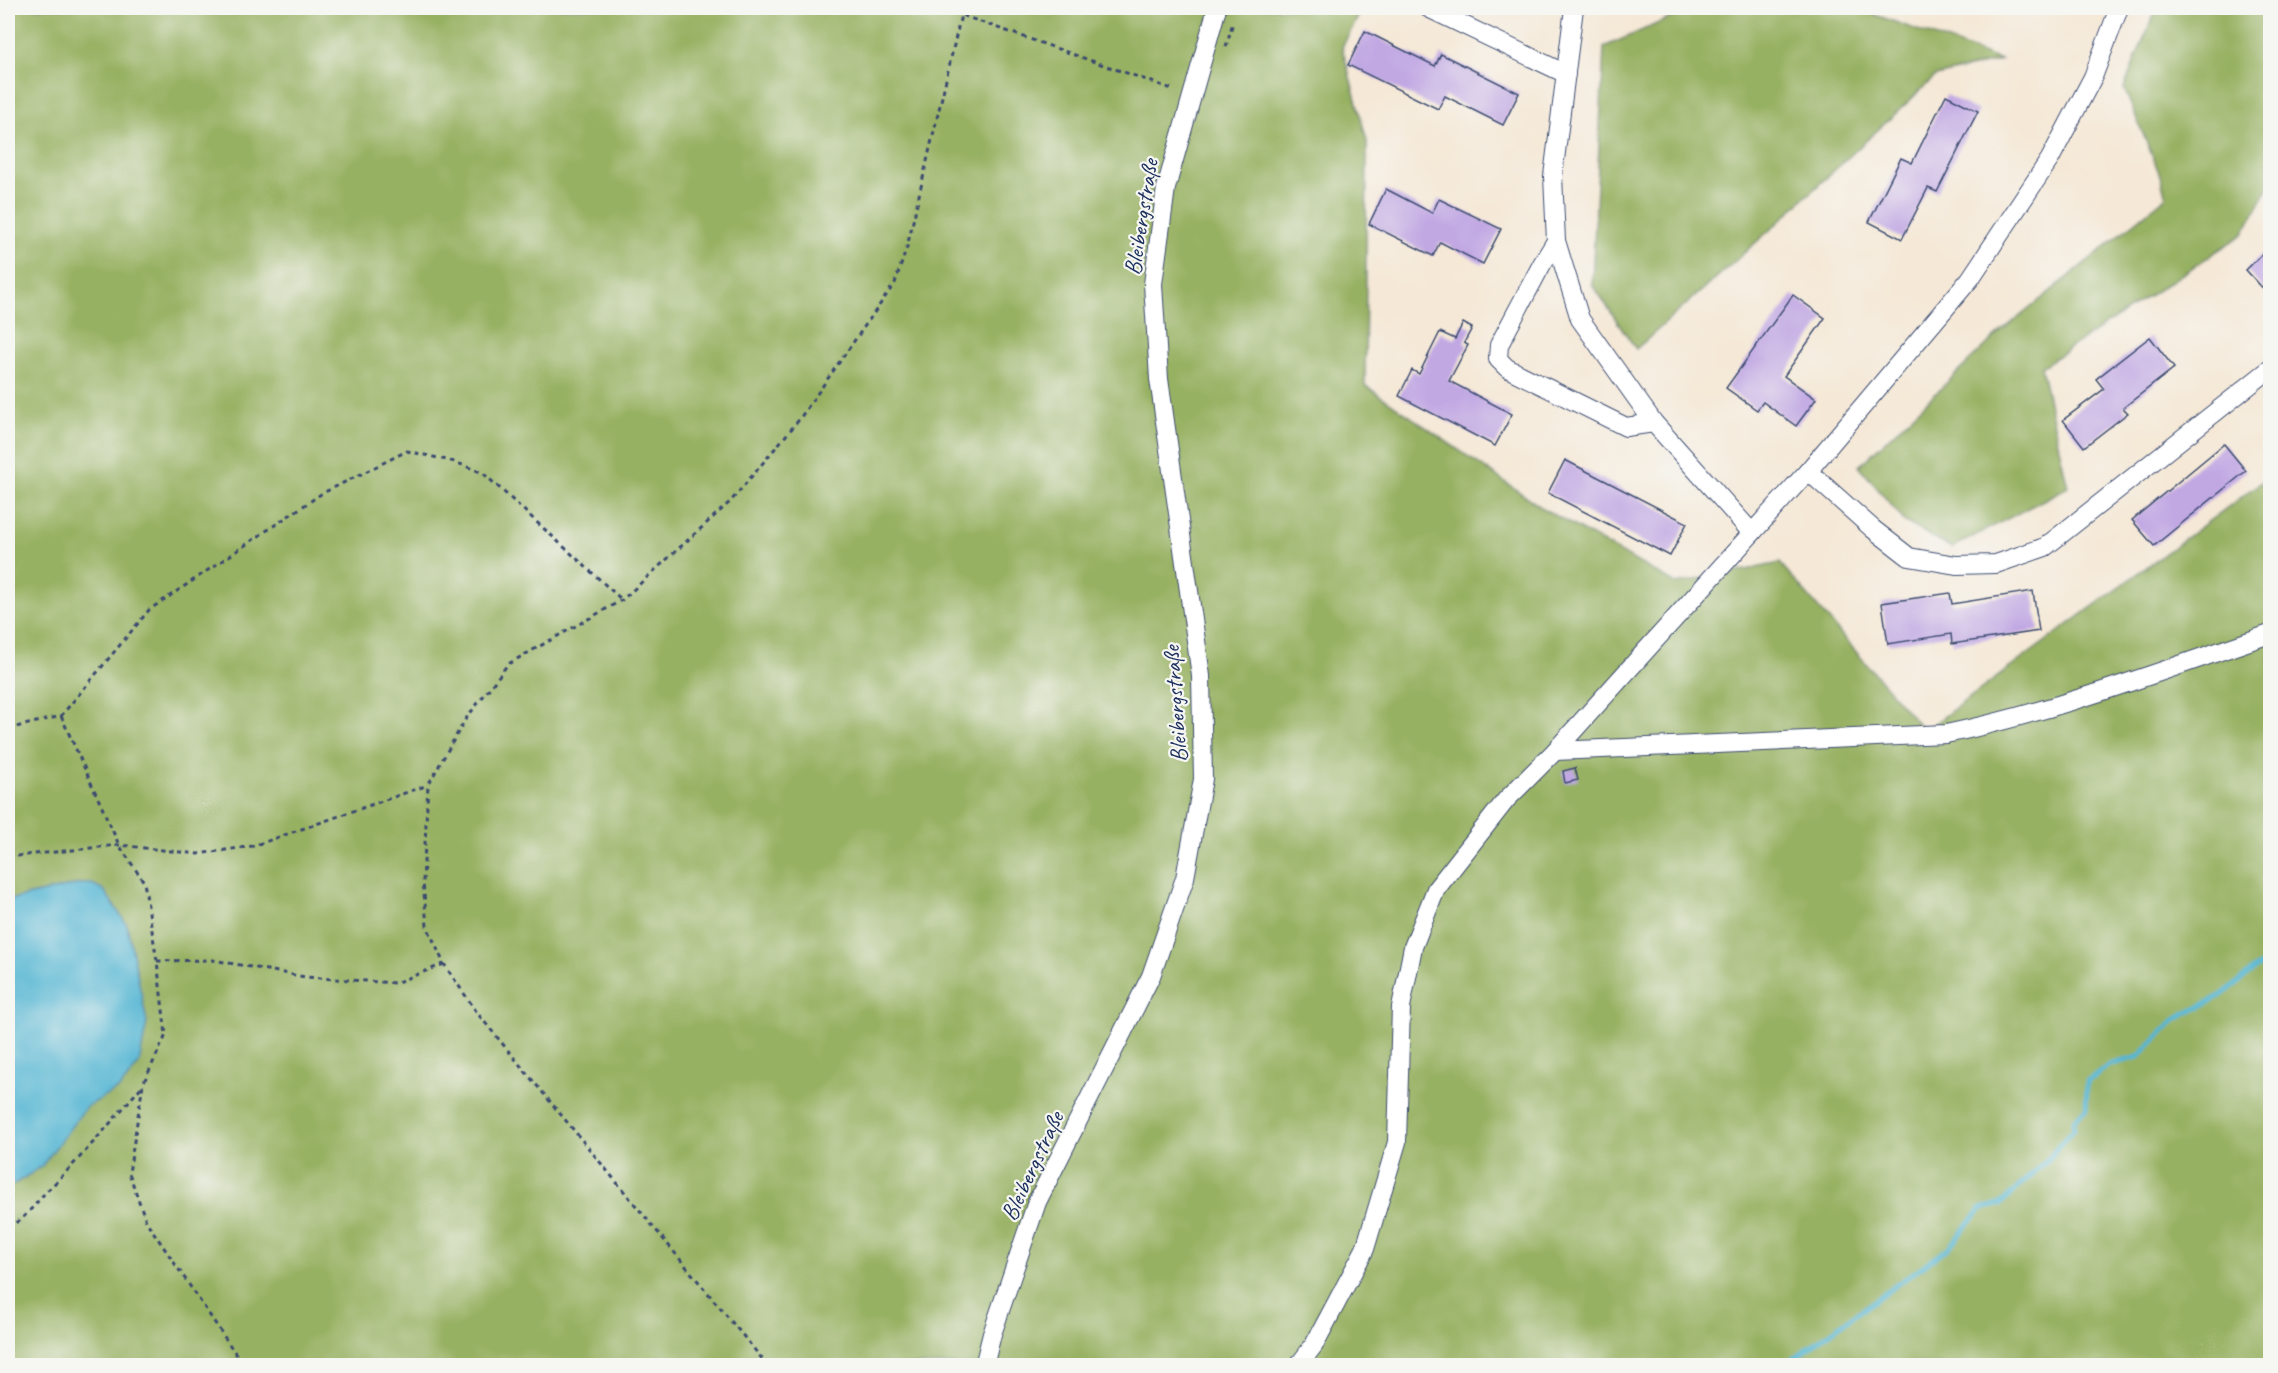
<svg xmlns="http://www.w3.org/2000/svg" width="2278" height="1373" font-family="Caveat,sans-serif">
	<rect width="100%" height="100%" fill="#f6f6f2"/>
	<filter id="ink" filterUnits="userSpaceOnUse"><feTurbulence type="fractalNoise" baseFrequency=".0167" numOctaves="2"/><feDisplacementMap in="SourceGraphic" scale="12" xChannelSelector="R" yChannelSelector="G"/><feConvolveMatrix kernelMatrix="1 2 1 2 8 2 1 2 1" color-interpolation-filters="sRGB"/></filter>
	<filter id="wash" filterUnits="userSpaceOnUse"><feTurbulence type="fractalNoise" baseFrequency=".008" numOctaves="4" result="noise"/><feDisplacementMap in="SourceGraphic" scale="24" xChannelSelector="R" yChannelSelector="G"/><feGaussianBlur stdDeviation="1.35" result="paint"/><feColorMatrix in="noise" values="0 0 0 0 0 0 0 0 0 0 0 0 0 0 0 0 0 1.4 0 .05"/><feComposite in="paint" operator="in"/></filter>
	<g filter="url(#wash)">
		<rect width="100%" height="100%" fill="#f5e8d6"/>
		<g fill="#97b162" stroke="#597060" stroke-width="1.5">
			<polygon points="8,8 1363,8 1342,47 1367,141 1365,385 1544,509 1676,584 1780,563 1924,731 2270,476 2270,1365 8,1365 8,1188 41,1167 86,1106 120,1088 139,1064 80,884 8,900"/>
			<polygon points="1693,8 1874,8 1873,14 2001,60 1936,76 1770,230 1636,349 1592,284 1604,47"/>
			<polygon points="2156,8 2270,8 2270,185 2243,234 2041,367 2068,487 1952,548 1905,522 1859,466 1997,335 2166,197 2158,170 2124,88"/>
		</g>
		<polygon fill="#54b6d3" stroke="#387298" stroke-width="1.5" points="80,884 92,884 104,890 127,925 147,1022 139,1064 120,1088 86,1107 41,1167 8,1188 8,900"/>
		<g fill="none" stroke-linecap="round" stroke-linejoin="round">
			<polyline stroke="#54b6d3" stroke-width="5" points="1783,1366 1948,1248 1981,1209 2001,1204 2044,1163 2074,1129 2073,1120 2086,1109 2087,1082 2109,1065 2138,1057 2175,1020 2222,995 2256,968 2270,960"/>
		</g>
		<g id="blocks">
			<g fill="#c1a8e3">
				<polygon points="1365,31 1435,66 1441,54 1519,93 1503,125 1445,96 1438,109 1348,65"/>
				<polygon points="1946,95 1978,111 1937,192 1928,188 1902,239 1869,222 1901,158 1912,163"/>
				<polygon points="1386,189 1432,213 1439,199 1501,229 1483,264 1440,242 1433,256 1369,224"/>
				<polygon points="2270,246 2270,296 2246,270"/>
				<polygon points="1793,295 1825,318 1784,376 1816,399 1796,426 1763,402 1757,410 1726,388"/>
				<polygon points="1463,323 1472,328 1464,343 1468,345 1449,381 1512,414 1495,446 1399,396 1412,370 1419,374 1440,332 1455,339"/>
				<polygon points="2150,337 2174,368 2123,408 2128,413 2084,447 2063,420 2104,389 2096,379"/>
				<polygon points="2224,444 2246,471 2154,546 2132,520"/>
				<polygon points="1565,460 1687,523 1670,556 1548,493"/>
				<polygon points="2033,591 2039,631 1952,644 1951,634 1888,644 1882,603 1950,593 1952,604"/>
				<polygon points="1575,768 1578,780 1565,783 1563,771"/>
			</g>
		</g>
	</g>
	<g filter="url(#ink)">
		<use href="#blocks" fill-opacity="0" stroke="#3c4b70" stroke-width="1.5"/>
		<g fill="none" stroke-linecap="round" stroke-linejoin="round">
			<g stroke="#3c4b70" stroke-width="20">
				<g id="minor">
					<polyline points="1428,8 1566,74"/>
					<polyline points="1574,8 1553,176 1556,241 1580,319 1654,423 1752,533 1808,471 1970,279 2050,159 2093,77 2119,8"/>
					<polyline points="1556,241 1542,264 1499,345 1498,359 1507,368 1626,427 1654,423"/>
					<polyline points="1808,471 1873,529 1909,557 1956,565 1996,564 2045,547 2270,369"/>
					<path d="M1555 751 1946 734C2057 711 2163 670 2270 634"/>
					<polyline points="984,1366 992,1334 1037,1202 1151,976 1185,878 1203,779 1201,676 1159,379 1153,284 1166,188 1217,8"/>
					<polyline points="1298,1366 1314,1345 1365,1249 1397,1142 1401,1007 1413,947 1436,889 1506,800 1555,751 1752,533"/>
				</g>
			</g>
			<g stroke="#3c4b70" stroke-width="3" stroke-dasharray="4.5 4.5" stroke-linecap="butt">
				<polyline points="1226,47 1233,22"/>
				<polyline points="61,716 119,845 144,882 157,961 166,1035 143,1084 129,1173 146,1221 244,1366"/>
				<polyline points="8,729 61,716 149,610 321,494 407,451 455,462 483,473 622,600"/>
				<polyline points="8,857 119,845 198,854 253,846 428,785"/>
				<polyline points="157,961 213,960 305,977 395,983 444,964"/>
				<path d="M8 1227C26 1219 34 1204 48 1190 82 1157 111 1122 142 1086"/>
				<polyline points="768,1366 478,1014 444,964 427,926 423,882 428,785 465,720 508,664 622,600 731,501 798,421 895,283 907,247 961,15 1175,90"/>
			</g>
			<use href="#minor" stroke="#fff" stroke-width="18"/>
		</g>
	</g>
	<g text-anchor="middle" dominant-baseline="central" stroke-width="4.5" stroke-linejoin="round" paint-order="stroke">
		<g font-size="24" fill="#1b2f5e" stroke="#f6f6f2">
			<text transform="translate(1141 217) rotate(-81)">Bleibergstraße</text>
			<text transform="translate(1175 704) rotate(-94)">Bleibergstraße</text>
			<text transform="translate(1032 1166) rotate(-65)">Bleibergstraße</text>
		</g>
	</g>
	<rect width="2278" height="1373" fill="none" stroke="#f6f6f2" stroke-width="30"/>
</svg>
